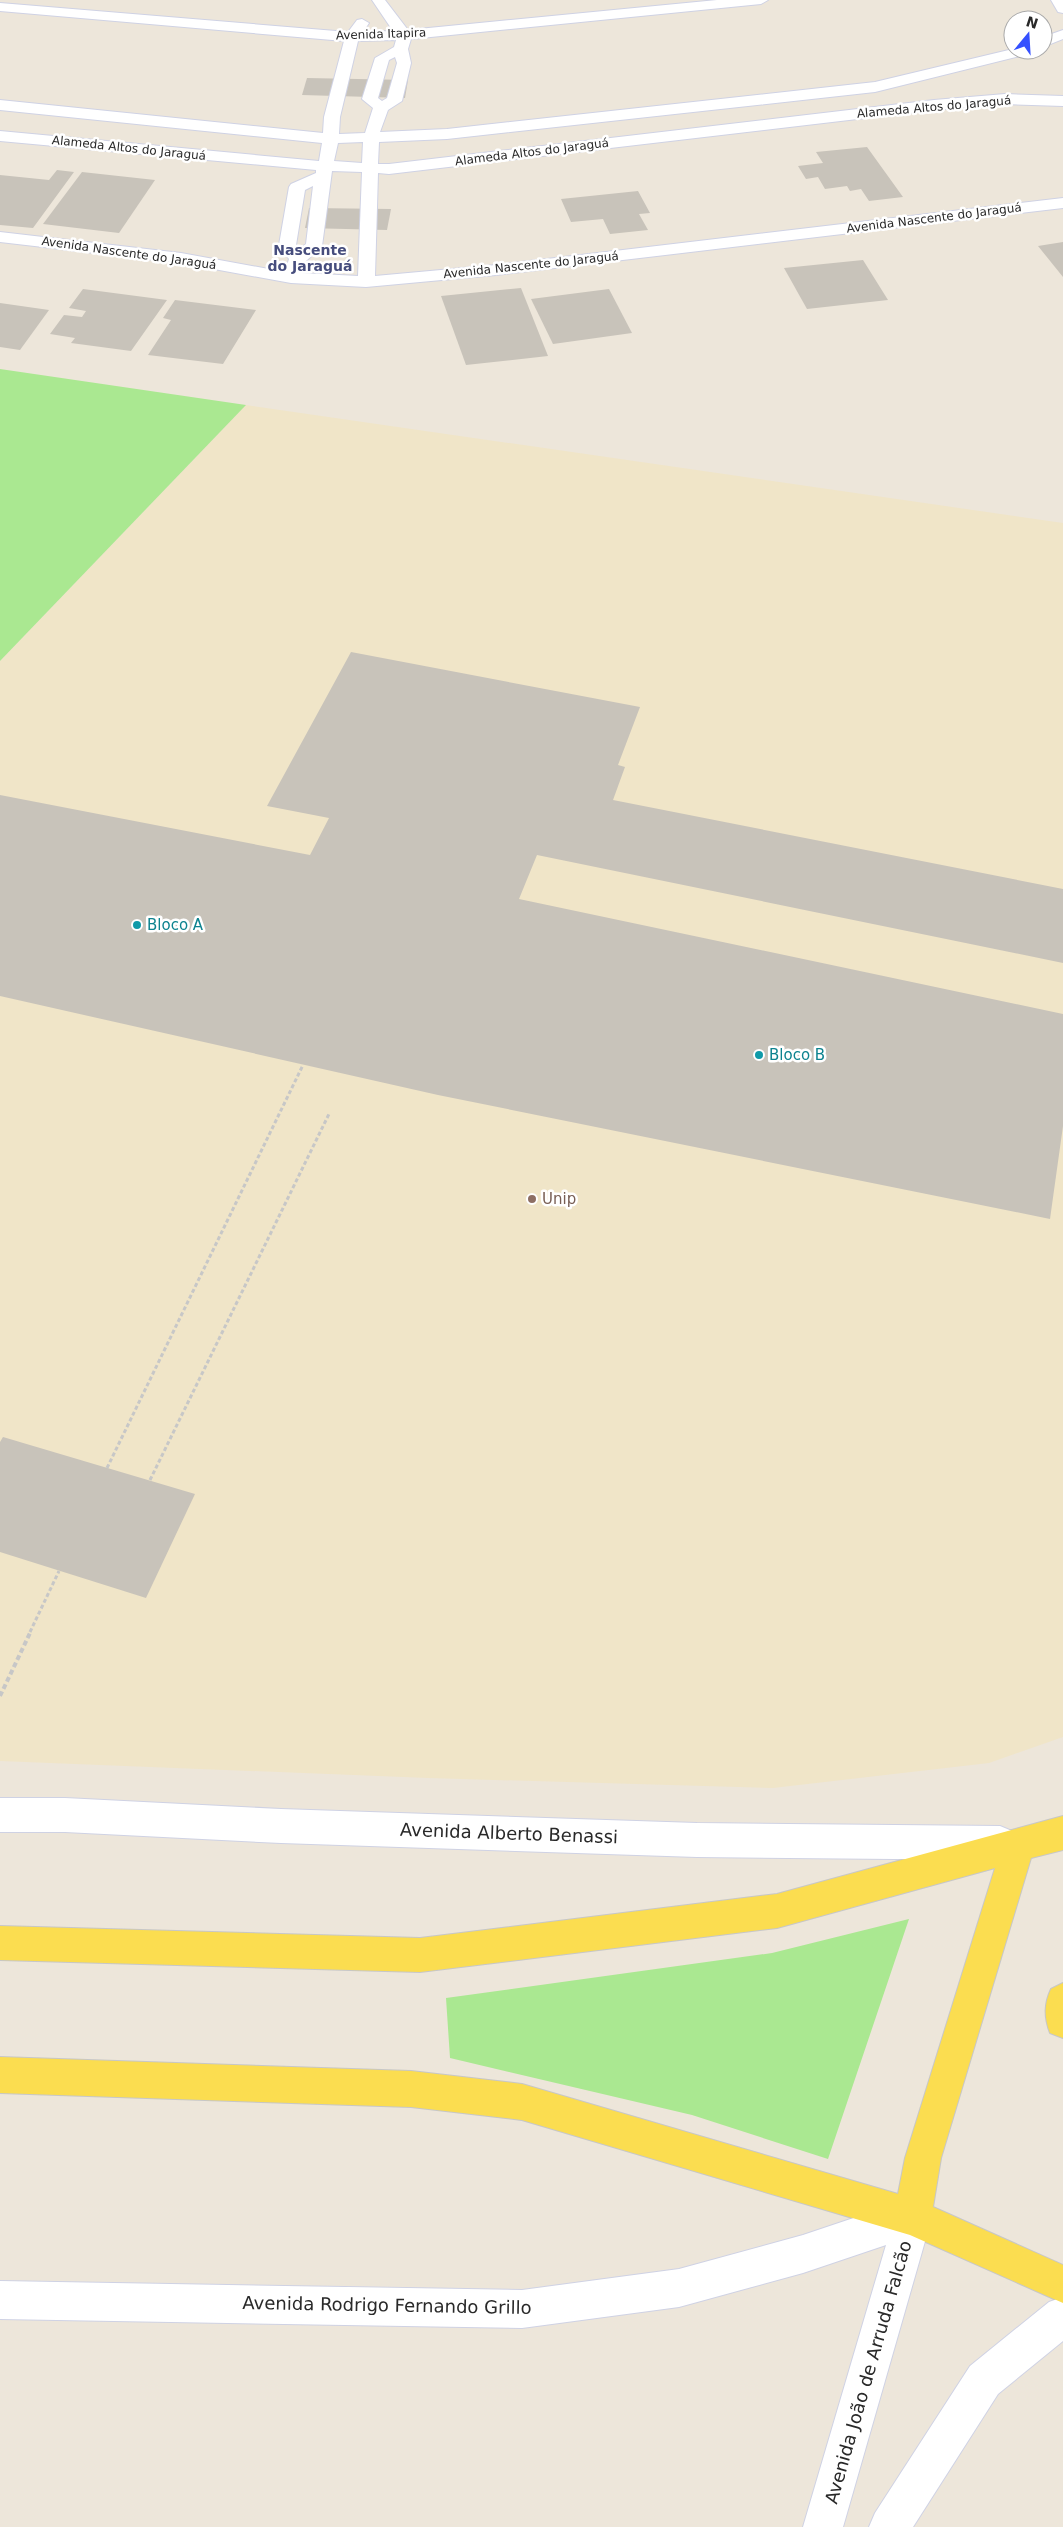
<svg xmlns="http://www.w3.org/2000/svg" width="1063" height="2527" font-family="'DejaVu Sans',sans-serif">
	<rect width="100%" height="100%" fill="#ede6da"/>
	<polygon fill="#f0e5c8" points="246,405 1063,523 1063,1737 989,1763 773,1788 428,1778 0,1761 0,661"/>
	<g fill="#aae891">
		<polygon points="0,369 246,405 0,661"/>
		<polygon points="909,1919 828,2159 692,2115 450,2058 446,1998 772,1953"/>
	</g>
	<g fill="#c8c3ba">
		<polygon points="307,78 408,80 405,98 302,95"/>
		<polygon points="867,147 903,197 869,201 861,189 850,191 847,186 825,189 818,177 806,179 798,166 823,163 816,152"/>
		<polygon points="57,170 74,172 33,228 0,225 0,175 49,180"/>
		<polygon points="82,172 155,180 119,233 43,224"/>
		<polygon points="638,191 650,213 639,214 648,230 610,234 603,219 571,222 561,199"/>
		<polygon points="309,208 391,209 387,230 305,228"/>
		<polygon points="1063,242 1063,277 1038,246"/>
		<polygon points="863,260 888,300 807,309 784,268"/>
		<polygon points="521,288 548,356 466,365 441,296"/>
		<polygon points="83,289 167,300 131,351 71,343 75,338 50,334 64,315 82,317 86,311 69,308"/>
		<polygon points="609,289 632,333 553,344 531,299"/>
		<polygon points="175,300 256,310 223,364 148,355 171,320 163,318"/>
		<polygon points="0,303 49,310 20,350 0,347"/>
		<polygon points="351,652 640,707 618,765 625,767 613,800 1063,889 1063,963 537,855 519,899 1063,1014 1063,1126 1050,1219 438,1095 0,996 0,795 310,855 329,818 267,806"/>
		<polygon points="3,1437 195,1494 146,1598 0,1552 0,1442"/>
	</g>
	<g fill="none" stroke-linecap="round" stroke-linejoin="round">
		<g stroke="#cfd2e4" stroke-width="2">
			<g id="minor">
				<path d="M372 0H385L408 30 717 0H768L761 4 411 39 408 49 411 63 402 101 388 110 380 132 447 129 875 82 1013 49 1034 50 1032 53 875 92 447 139 379 142 378 164H389L934 100 1005 94 1063 96V106L1005 104 934 110 389 174 378 173 375 276 496 265 1063 198V208L496 275 366 287 291 283 181 263 0 242V232L181 253 285 272 289 259 279 245 289 187 291 184 316 173V170L0 141V131L319 161 322 143 0 110V100L323 133 324 117 344 41 0 11V3L348 32 357 20 362 19 369 23 363 32 393 31ZM396 40 394 47 375 58 362 99 373 108 365 133 339 134 340 117 358 41ZM395 57 397 63 387 98 382 101 378 98 389 60ZM363 142 362 163 334 161 338 143ZM332 171 362 172 358 276 301 273 306 261 322 246ZM313 186 306 244 299 249 296 245 305 190Z"/>
				<polygon points="1051,0 1063,0 1063,13 1058,12"/>
				<polygon points="1063,30 1063,39 1043,47 1043,37"/>
				<polygon points="0,1798 65,1798 281,1809 697,1823 1000,1826 1012,1831 1017,1843 1012,1855 1000,1860 697,1857 281,1843 65,1832 0,1832"/>
				<polygon points="913,2198 926,2204 932,2217 843,2527 803,2527 886,2245 803,2273 679,2307 522,2328 0,2319 0,2281 522,2290 679,2269 803,2235"/>
				<polygon points="1063,2297 1063,2341 998,2394 913,2527 869,2527 875,2513 970,2366 1049,2302"/>
			</g>
		</g>
		<g stroke="#c7c7c7" stroke-width="2">
			<g id="major">
				<polygon points="1063,1816 1063,1850 1031,1858 941,2158 933,2207 1063,2265 1063,2303 910,2235 522,2120 411,2107 0,2093 0,2057 411,2071 522,2084 898,2194 905,2158 995,1868 777,1928 420,1972 0,1960 0,1926 420,1938 777,1894"/>
				<path d="M1063 1983V2038L1050 2033C1044 2017 1044 2004 1051 1989Z"/>
			</g>
		</g>
		<g stroke="#c7c7c7" stroke-width="3" stroke-dasharray="4 2.5" stroke-linecap="butt">
			<polyline points="107,1468 303,1065"/>
			<polyline points="150,1480 329,1114"/>
			<polyline points="30,1632 59,1571"/>
		</g>
		<polyline stroke="#c7c7c7" stroke-width="4" stroke-dasharray="5 3" stroke-linecap="butt" points="0,1696 31,1631"/>
		<use href="#minor" fill="#fff" fill-rule="evenodd"/>
		<use href="#major" fill="#fbdd50" fill-rule="evenodd"/>
	</g>
	<g fill="#0f9aa8" stroke="#fff" stroke-width="2">
		<circle cx="137" cy="925" r="5"/>
		<circle cx="759" cy="1055" r="5"/>
	</g>
	<circle fill="#8d6e63" stroke="#fff" stroke-width="2" cx="532" cy="1199" r="5"/>
	<g text-anchor="middle" dominant-baseline="central" stroke-width="5" stroke-linejoin="round" paint-order="stroke">
		<g font-size="12" fill="#292929" stroke="#fff">
			<text transform="translate(381 34) rotate(-2)">Avenida Itapira</text>
			<text transform="translate(934 107) rotate(-5)">Alameda Altos do Jaraguá</text>
			<text transform="translate(129 148) rotate(6)">Alameda Altos do Jaraguá</text>
			<text transform="translate(532 152) rotate(-7)">Alameda Altos do Jaraguá</text>
			<text transform="translate(934 218) rotate(-7)">Avenida Nascente do Jaraguá</text>
			<text transform="translate(129 253) rotate(8)">Avenida Nascente do Jaraguá</text>
			<text transform="translate(531 265) rotate(-6)">Avenida Nascente do Jaraguá</text>
		</g>
		<g font-size="14" font-weight="bold" fill="#464d7d" stroke="#fff">
			<text x="310" y="250">Nascente<tspan x="310" dy="16">do Jaraguá</tspan></text>
		</g>
		<g font-size="15" fill="#0d838f" stroke="#fff" text-anchor="start">
			<text x="147" y="925">Bloco A</text>
			<text x="769" y="1055">Bloco B</text>
		</g>
		<g font-size="15" fill="#785e54" stroke="#fff" text-anchor="start">
			<text x="542" y="1199">Unip</text>
		</g>
		<g font-size="18" fill="#292929" stroke="#fff">
			<text transform="translate(509 1833) rotate(2)">Avenida Alberto Benassi</text>
			<text transform="translate(387 2305) rotate(1)">Avenida Rodrigo Fernando Grillo</text>
			<text transform="translate(868 2372) rotate(-74)">Avenida João de Arruda Falcão</text>
		</g>
	</g>
	<g transform="translate(1028 35) rotate(18)"><circle r="24" fill="#ffffff" stroke="#a9a9a9"/>
	<path d="M0-4L9 19L0 12L-9 19Z" fill="#3550ff"/>
	<text y="-8" font-size="14" font-weight="bold" text-anchor="middle" fill="#292929">N</text>
	</g>
</svg>
